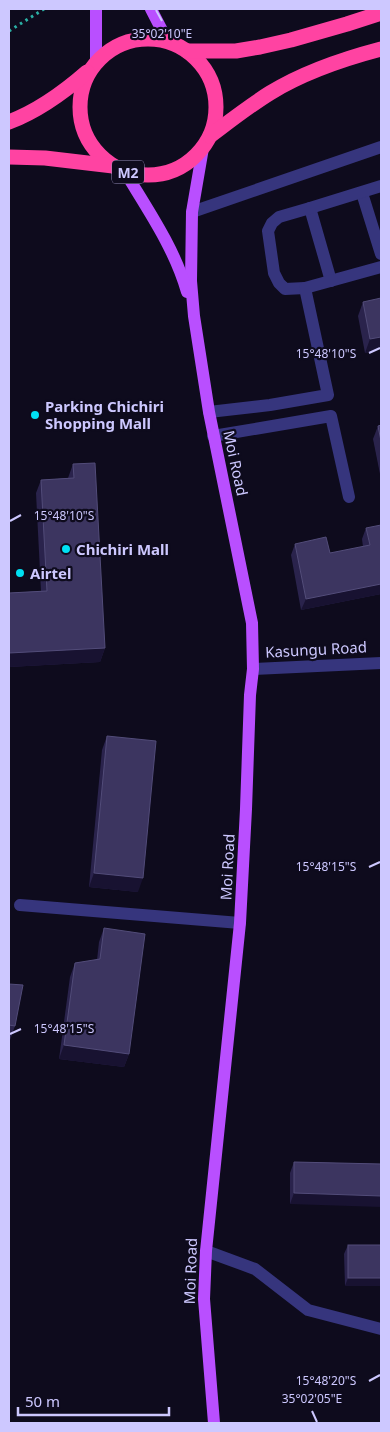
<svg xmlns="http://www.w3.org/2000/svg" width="390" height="1432" font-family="'Noto Sans',sans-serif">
	<rect width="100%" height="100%" fill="#0e0b1d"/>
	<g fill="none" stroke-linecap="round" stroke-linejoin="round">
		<polyline stroke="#2bb0a5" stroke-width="3" stroke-dasharray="2.5 4" stroke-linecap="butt" points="9,31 44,9"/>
		<g stroke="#36357d" stroke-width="12">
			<polyline points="362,193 381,254"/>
			<polyline points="310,208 331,281"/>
			<polyline points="192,212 381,147"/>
			<polyline points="305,288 285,289 279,283 274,273 268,231 272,223 279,217 310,208 381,186"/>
			<polyline points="209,412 270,405 328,395 305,288 381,267"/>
			<polyline points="213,436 331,416 349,497"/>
			<polyline points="253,669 381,663"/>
			<polyline points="20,905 240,923"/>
			<polyline points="206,1251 255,1269 308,1310 381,1329"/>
		</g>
		<g stroke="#b94fff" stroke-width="12">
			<polyline points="96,9 96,63"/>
			<polyline points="151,9 168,42"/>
			<polyline points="203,148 192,212 191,281 194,316 209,412 252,623 253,669 250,695 246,809 240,923 206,1251 204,1299 214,1423"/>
			<path d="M125 172C148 210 175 249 187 292"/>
		</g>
		<g stroke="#ff43a2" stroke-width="15">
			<circle cx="148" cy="107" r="68"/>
			<polyline points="187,51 236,51 260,47 291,40 347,24 381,13"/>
			<path d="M9 122C38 111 63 93 87 72"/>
			<path d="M210 136C230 121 249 106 270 93 304 72 343 59 381 49"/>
			<polyline points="9,157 45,158 113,166"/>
		</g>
	</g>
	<g fill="#2a234c">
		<polygon points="363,302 381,349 365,353 358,316"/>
		<polygon points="381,425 381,479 373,439 378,426"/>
		<polygon points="73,464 105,648 100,662 9,667 9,593 41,591 36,493 41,480 68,478"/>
		<polygon points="366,528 381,594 301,610 291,555 295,544 330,553 363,547 362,539"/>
		<polygon points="107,736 138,892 89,887 102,750"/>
		<polygon points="104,928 129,1054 124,1067 59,1059 70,977 75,963 97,960 99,942"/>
		<polygon points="9,984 15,1026 10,1040 9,1040"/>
		<polygon points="294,1162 381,1164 290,1204 290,1173"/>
		<polygon points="348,1245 381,1245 345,1286 344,1254"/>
	</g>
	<g fill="#181231">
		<polygon points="381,337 381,349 365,353 370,339"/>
		<polygon points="381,584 381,594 301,610 306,599"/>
		<polygon points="105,648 100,662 9,667 9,653"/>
		<polygon points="94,873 143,878 138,892 89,887"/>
		<polygon points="64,1045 129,1054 124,1067 59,1059"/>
		<polygon points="294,1193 381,1196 381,1207 290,1204"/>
		<polygon points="348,1278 381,1278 381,1286 345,1286"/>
	</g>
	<g fill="#3c3560" stroke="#524c79">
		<polygon points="381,298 381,337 370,339 363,302"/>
		<polygon points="381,425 381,441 378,426"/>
		<polygon points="95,463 105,648 9,653 9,593 47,591 41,480 74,478 73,464"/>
		<polygon points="381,525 381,584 306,599 295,544 326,537 330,553 370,545 366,528"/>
		<polygon points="107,736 156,741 143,878 94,873"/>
		<polygon points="104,928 145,934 129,1054 64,1045 75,963 100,959"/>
		<polygon points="9,984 23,985 15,1026 9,1025"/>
		<polygon points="294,1162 381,1164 381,1196 294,1193"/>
		<rect x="348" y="1245" width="33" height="33"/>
	</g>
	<path fill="none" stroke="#cdc8ff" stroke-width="2" d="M156 10 162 21M369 353 380 348M10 521 21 515M369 867 380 862M10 1034 21 1029M369 1381 380 1375M312 1411 317 1422"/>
	<g fill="#00e0f3" stroke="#0e0b1d" stroke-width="2">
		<circle cx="35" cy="415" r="5"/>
		<circle cx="66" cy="549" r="5"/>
		<circle cx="20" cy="573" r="5"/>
	</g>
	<g text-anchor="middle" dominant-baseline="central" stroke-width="4.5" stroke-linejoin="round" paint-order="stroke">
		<rect fill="#0e0b1d" stroke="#948fbb" stroke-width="1" x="112" y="160.5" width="32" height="23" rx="4"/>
		<g font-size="14" font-weight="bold" fill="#cdc8ff">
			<text x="128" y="172">M2</text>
		</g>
		<g font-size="15" font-weight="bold" fill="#cdc8ff" stroke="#0e0b1d" text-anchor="start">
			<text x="45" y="406">Parking Chichiri<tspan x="45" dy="17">Shopping Mall</tspan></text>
			<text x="76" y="549">Chichiri Mall</text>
			<text x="30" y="573">Airtel</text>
		</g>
		<g font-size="15" fill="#cdc8ff" stroke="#0e0b1d">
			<text transform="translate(236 463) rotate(78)">Moi Road</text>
			<text transform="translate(316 649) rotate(-3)">Kasungu Road</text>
			<text transform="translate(227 867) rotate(-87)">Moi Road</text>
			<text transform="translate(190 1271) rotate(-88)">Moi Road</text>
		</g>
	</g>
	<g font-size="12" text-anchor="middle" fill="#cdc8ff" stroke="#0e0b1d" stroke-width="4.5" stroke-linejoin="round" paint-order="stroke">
		<text x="162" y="38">35°02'10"E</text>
		<text x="326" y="358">15°48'10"S</text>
		<text x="64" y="520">15°48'10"S</text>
		<text x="326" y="871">15°48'15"S</text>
		<text x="64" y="1033">15°48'15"S</text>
		<text x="326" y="1385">15°48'20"S</text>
		<text x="312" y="1403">35°02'05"E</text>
	</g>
	<rect width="390" height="1432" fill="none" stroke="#cdc8ff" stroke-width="20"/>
	<path d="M18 1407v8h151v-8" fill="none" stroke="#cdc8ff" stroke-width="2.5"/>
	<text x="25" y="1407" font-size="15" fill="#cdc8ff" stroke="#0e0b1d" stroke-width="4" paint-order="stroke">50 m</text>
</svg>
